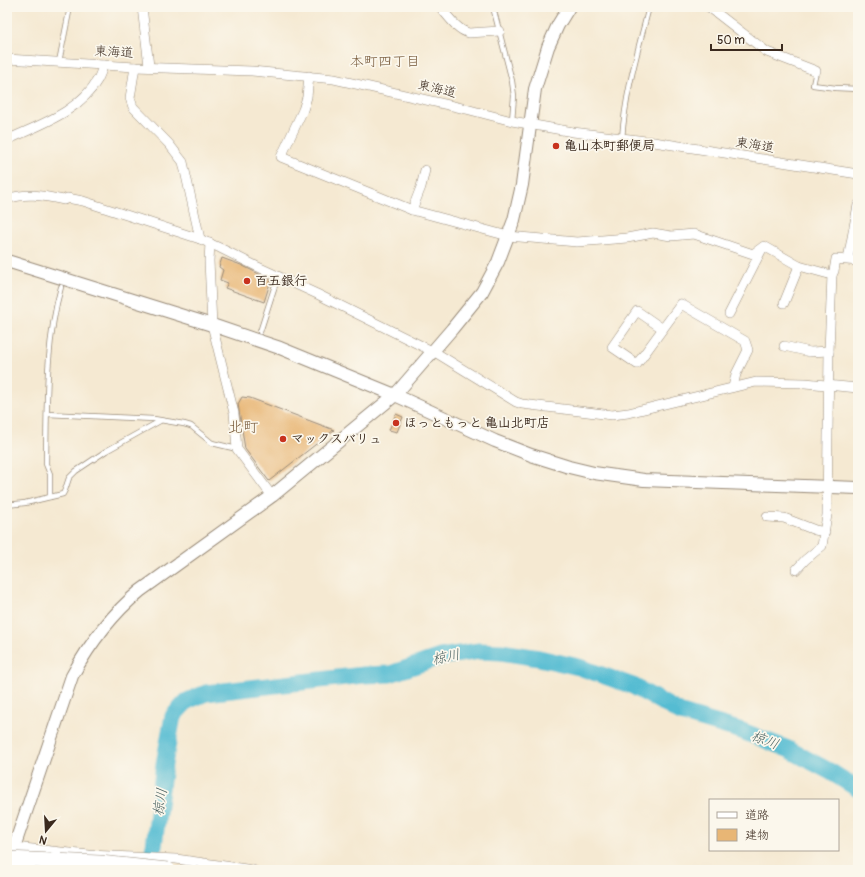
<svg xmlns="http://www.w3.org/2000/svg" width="865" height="877" font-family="Pangolin,'Klee One',sans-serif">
	<rect width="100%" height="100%" fill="#fbf7ec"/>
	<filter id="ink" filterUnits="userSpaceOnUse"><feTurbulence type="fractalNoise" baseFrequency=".025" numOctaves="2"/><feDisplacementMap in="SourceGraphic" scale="8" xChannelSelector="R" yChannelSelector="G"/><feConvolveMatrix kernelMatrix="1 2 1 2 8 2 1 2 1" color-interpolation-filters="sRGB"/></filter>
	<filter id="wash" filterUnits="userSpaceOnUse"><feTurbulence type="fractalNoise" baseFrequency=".012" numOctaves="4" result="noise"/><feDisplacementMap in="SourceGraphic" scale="16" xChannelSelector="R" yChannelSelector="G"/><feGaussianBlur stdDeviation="0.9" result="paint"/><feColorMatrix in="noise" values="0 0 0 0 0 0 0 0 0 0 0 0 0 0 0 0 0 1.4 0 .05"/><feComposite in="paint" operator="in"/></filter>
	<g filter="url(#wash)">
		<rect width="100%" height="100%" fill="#f5e9d2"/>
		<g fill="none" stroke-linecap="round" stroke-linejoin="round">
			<polyline stroke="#54bcd2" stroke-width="17" points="149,870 154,846 164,764 173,716 187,701 206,693 364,675 390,674 440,657 479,651 501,652 539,658 579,667 633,686 681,713 742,731 788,749 831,772 858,789"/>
		</g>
		<g id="blocks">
			<g fill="#e8b675">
				<polygon points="222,258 241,265 271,280 264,302 225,288 228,283 220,280 223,270 219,267"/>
				<polygon points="242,397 250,398 334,430 269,481 245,449 238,404"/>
				<polygon points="396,414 403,417 397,432 389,430"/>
			</g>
		</g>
	</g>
	<g filter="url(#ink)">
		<use href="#blocks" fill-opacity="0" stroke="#988a78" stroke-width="1"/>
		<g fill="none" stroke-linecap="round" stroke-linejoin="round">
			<g stroke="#988a78" stroke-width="6">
				<g id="service">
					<polyline points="493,7 512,81 514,96 512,121"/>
					<polyline points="59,62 70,7"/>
					<polyline points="816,71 813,85 836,88 858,89"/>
					<path d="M622 139C625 94 638 50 649 7"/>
					<polyline points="260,332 278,276"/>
					<polyline points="47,414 154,419 184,424 191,426 212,443 237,449"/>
					<path d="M50 497V474L46 464C47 405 45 344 61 287"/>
					<polyline points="7,505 25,503 63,494 65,490 69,478 76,471 106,451 160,421"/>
				</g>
			</g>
			<g stroke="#988a78" stroke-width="10">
				<g id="minor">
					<polyline points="142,7 149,66"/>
					<path d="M440 7C448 16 457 30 469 33L500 31"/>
					<polyline points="709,7 767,52 816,71"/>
					<polyline points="7,59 135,67 252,71 334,79 466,109 512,121 573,132 654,142 858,174"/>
					<polyline points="135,67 130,98 133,107 169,144 183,162 200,239"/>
					<polyline points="309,76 307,97 303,110 281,157 412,210 508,236 577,242 627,238 653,233 671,236 694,234 753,254 764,246 799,266"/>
					<path d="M7 140C38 125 80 112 98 79 100 75 102 69 104 65"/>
					<path d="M7 199C26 192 44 196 64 200L67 198 83 201 200 239 220 248 256 266 317 294 438 354 516 402 522 404 612 415 628 413 756 382 805 383 858 388"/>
					<polyline points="412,210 421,187 425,170"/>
					<polyline points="210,243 209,261 212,325 234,413 237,449 272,496"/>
					<polyline points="848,259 858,205"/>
					<polyline points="784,303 799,266 832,275"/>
					<polyline points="729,314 762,249"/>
					<polyline points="663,329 637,311 612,347 637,364 681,304 745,341 748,350 736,374 733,387"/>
					<polyline points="784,346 810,352 829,351"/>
					<polyline points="767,517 784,518 815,530 825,532"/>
					<polyline points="796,570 805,560 822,546 827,515 829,351 832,275 834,271 836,259 858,261"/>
					<polyline points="7,848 14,847 89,855 176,859 253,870"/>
				</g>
			</g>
			<g stroke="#988a78" stroke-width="14">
				<g id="tertiary">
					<polyline points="7,261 212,325 280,348 395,395 495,441 531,455 569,467 594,473 644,480 858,488"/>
					<path d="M7 868 72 676C90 643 111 615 140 591L272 496 395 395 452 329 482 292 498 262 514 220 522 185 535 89 548 47 558 25 569 7"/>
				</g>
			</g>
			<use href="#service" stroke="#fff" stroke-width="4.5"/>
			<use href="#minor" stroke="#fff" stroke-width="9"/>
			<use href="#tertiary" stroke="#fff" stroke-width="12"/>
			<g stroke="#988a78" stroke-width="16" stroke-linecap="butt">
				<polyline id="trunk-bridge" points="7,859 100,863 168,870"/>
			</g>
			<use href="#trunk-bridge" stroke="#fff" stroke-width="15"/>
		</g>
	</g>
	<g fill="#c8321e" stroke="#fbf7ec" stroke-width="1.5">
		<circle cx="556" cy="146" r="4"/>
		<circle cx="247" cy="281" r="4"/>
		<circle cx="396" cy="423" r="4"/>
		<circle cx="283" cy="439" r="4"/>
	</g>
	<g text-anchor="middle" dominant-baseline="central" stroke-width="3.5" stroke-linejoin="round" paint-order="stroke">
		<g font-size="13" fill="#3b2a1e" stroke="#fbf7ec">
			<text transform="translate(114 52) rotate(3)">東海道</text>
			<text transform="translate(437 89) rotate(13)">東海道</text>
			<text transform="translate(755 145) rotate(9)">東海道</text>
		</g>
		<g font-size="13" font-weight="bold" fill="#3b2a1e" stroke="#fbf7ec" text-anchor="start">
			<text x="564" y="146">亀山本町郵便局</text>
			<text x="255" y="281">百五銀行</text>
			<text x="404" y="423">ほっともっと 亀山北町店</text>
			<text x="291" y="439">マックスバリュ</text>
		</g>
		<g font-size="14" fill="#785b3c" stroke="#fbf7ec">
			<text x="385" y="61">本町四丁目</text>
		</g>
		<g font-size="14" font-style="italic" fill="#445d5d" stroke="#fbf7ec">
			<text transform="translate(446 657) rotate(-12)">椋川</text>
			<text transform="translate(765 740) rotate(21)">椋川</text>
			<text transform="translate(160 802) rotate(-81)">椋川</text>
		</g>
		<g font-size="15" fill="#785b3c" stroke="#fbf7ec">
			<text x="243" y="427">北町</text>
		</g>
	</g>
	<rect width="865" height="877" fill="none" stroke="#fbf7ec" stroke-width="24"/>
	<rect x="709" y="799" width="130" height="52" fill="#fbf7ec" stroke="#aea59a"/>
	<rect x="717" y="812" width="20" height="6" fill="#ffffff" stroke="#aea59a"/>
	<text x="745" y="819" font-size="12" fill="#3b2a1e">道路</text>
	<rect x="717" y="829" width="20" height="12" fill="#e8b675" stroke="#aea59a"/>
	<text x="745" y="839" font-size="12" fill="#3b2a1e">建物</text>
	<g transform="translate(46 831) rotate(198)" stroke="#fbf7ec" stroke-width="3" paint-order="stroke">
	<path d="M0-3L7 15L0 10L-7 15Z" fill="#3b2a1e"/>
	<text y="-6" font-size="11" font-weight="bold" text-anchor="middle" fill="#3b2a1e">N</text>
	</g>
	<path d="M711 44v6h71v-6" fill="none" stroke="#3b2a1e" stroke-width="2"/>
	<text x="717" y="44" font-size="12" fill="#3b2a1e" stroke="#fbf7ec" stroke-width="3" paint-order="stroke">50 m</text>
</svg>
